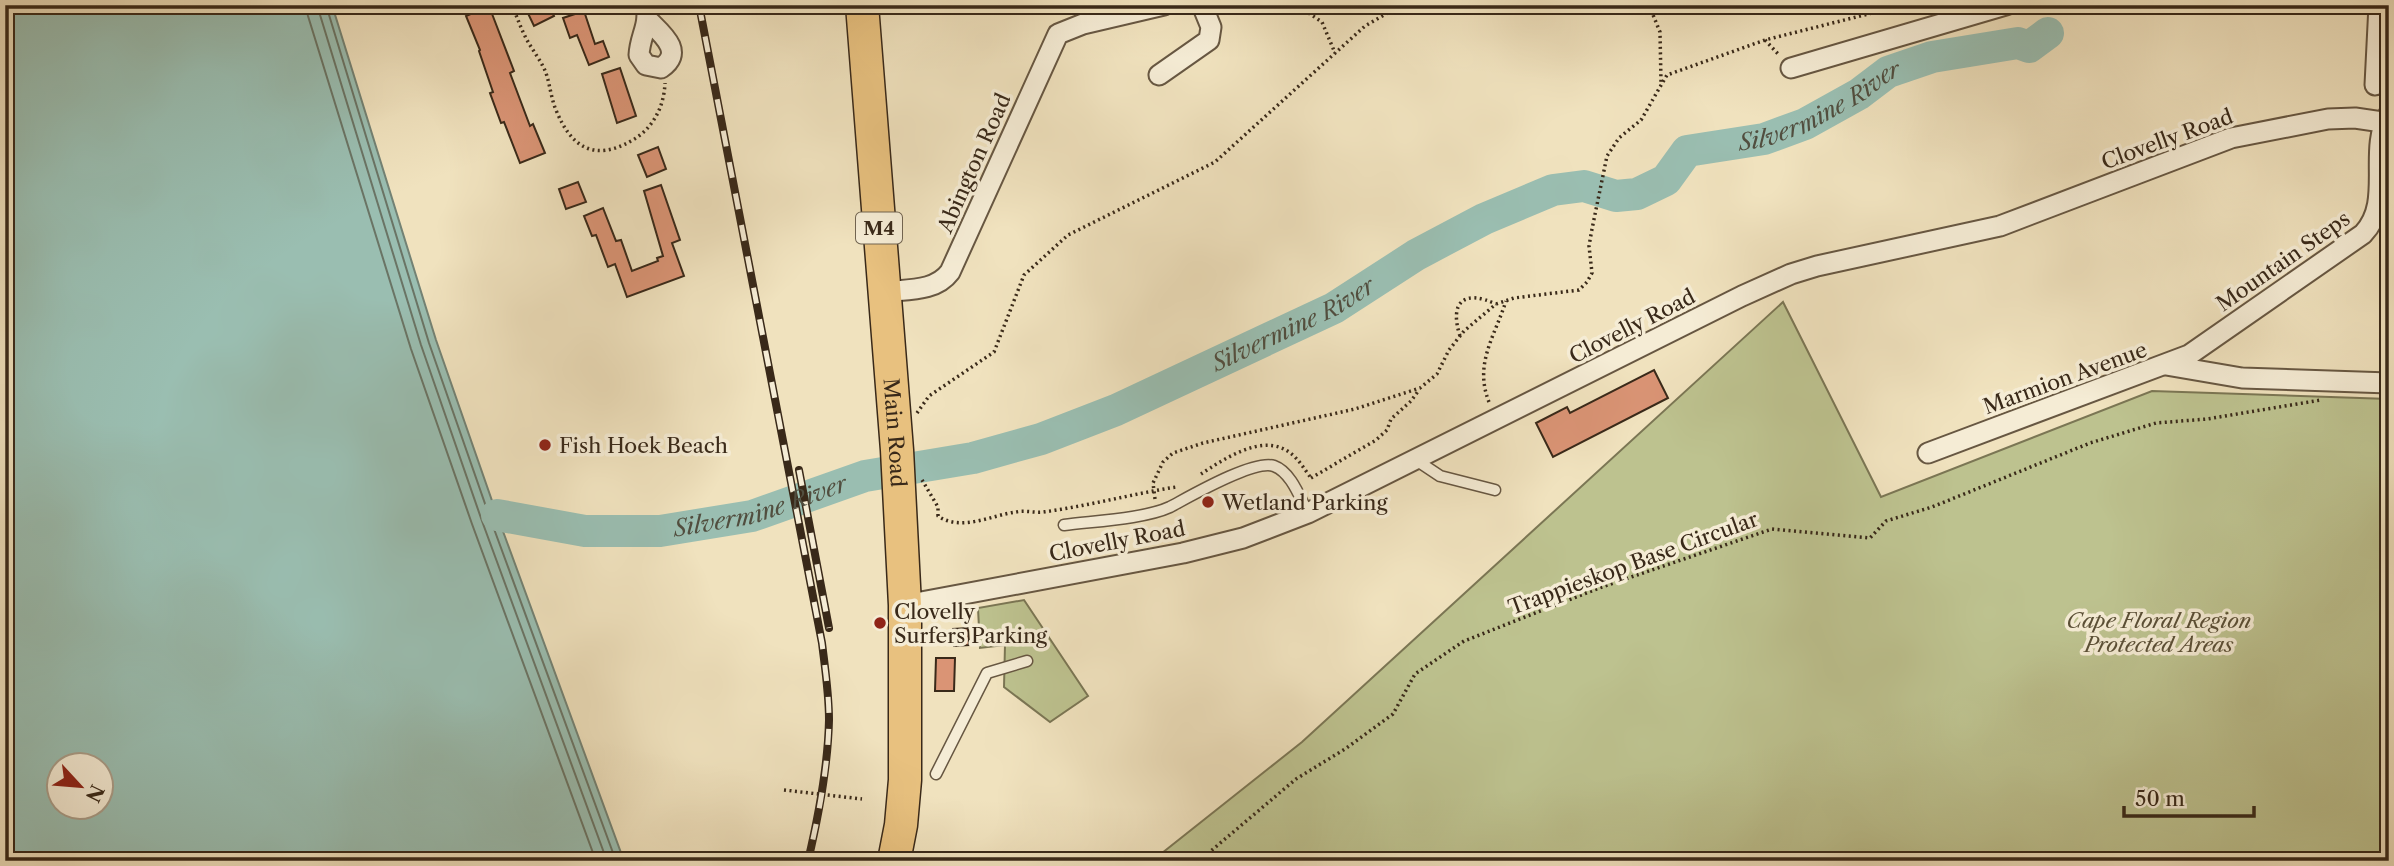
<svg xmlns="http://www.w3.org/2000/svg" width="2394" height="866" font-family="'Libre Caslon Text',serif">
	<rect width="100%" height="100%" fill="#f0e2be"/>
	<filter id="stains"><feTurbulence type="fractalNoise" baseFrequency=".00286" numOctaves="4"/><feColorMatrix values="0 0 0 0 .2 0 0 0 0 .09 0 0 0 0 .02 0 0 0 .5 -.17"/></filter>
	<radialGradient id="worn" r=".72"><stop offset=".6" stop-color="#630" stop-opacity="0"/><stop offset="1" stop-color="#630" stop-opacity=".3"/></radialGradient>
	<g fill="#bdc28f" stroke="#7b7654" stroke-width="2">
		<polygon points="1783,302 1881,497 2152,391 2389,399 2389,861 1152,861 1302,742"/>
		<polygon points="1024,600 1088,696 1050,722 1004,687 1005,645 980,648 978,608"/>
	</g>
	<path fill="#9abeb1" stroke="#738274" stroke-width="2" fill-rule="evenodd" d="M5 5H332L436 340 497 515 624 861H5ZM60 764H102V806H60Z"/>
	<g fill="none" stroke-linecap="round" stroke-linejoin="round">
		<g stroke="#6a7465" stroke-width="2">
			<polyline points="306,5 308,16 411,349 472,524 596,861"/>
			<polyline points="317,5 421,345 482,521 607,861"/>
			<polyline points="326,5 429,343 490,518 616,861"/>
		</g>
		<path stroke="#9abeb1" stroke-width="32" id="s1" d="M497 515 585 531H660L752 516 865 476 973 458 1041 439 1116 410 1334 308 1416 255 1484 219 1553 190 1584 186 1616 196 1637 194 1666 180 1687 151 1764 139 1805 124 1859 94 1888 72 1932 57 2018 43 2029 47 2048 33"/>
	</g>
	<g fill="#da9475" stroke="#392919" stroke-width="2">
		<polygon points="524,5 549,5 554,16 534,26"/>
		<polygon points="489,6 514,71 510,73 530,126 533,124 545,153 520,163 504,122 501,123 490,93 493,92 479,51 480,50 466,16"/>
		<polygon points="584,11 595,44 603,41 609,57 589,65 577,35 570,38 563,18"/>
		<polygon points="620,68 636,116 617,123 602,74"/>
		<polygon points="658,147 666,169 647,177 638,155"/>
		<polygon points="578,182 586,202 566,209 559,189"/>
		<polygon points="661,185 680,240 672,243 684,276 627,297 615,264 608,267 596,235 592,236 584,216 603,208 616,241 621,240 632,271 658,261 657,258 663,256 644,191"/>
		<polygon points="1654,370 1668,398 1553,457 1536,423 1567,407 1570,413"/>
		<polygon points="968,628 969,645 954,646 953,629"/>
		<polygon points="936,658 955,658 954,691 935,691"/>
	</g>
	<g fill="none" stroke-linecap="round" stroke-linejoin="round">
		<g stroke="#675742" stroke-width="13">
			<g id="lane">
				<polyline points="1416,460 1440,476 1495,490"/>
				<path d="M1064 525C1094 521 1144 519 1170 507 1189 497 1254 459 1274 466 1291 472 1300 498 1308 513"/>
				<polyline points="936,774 987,673 1027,661"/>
			</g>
		</g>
		<g stroke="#675742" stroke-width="23">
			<g id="street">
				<path d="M646 5C650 26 640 35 639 55L646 65 661 68C685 52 662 34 649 21"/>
				<polyline points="1791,68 2006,5"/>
				<polyline points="1159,75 1209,40 1211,27 1202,5"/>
				<polyline points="2375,85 2379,5"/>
				<path d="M884 292C907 289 935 292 950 272L1058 34 1083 24 1164 5"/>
				<polyline points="2166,365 2242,378 2389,383"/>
				<path d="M1928 453 2189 355 2363 234C2394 202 2367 151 2389 114"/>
				<polyline points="905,605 1183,553 1243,538 1308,513 1742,296 1791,274 1817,266 2000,226 2231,138 2328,119 2355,118 2389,123"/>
			</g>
		</g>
		<g stroke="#392919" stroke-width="35">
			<g id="primary">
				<path id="s2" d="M862 5 897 450 905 605V780L901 825 894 861"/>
			</g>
		</g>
		<g stroke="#392919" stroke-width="3.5" stroke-dasharray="2 3.5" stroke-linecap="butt">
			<path d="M512 5C517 17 521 29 527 40 533 51 542 62 546 73 550 85 551 98 556 110 571 147 594 162 631 141 653 129 664 107 665 83"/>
			<polyline points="1301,5 1307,12 1322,22 1335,53"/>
			<polyline points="1649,5 1660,32 1661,82"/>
			<polyline points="1765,40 1780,56"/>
			<path d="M1460 336C1449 302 1464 289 1496 304"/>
			<path d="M1489 402C1474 364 1494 338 1506 301"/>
			<polyline points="917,413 929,396 994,352 1024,275 1068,235 1215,162 1365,26 1401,5"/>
			<path d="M1201 474C1224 459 1262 433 1289 452 1298 458 1305 470 1311 478"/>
			<polyline points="1311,478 1376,440 1387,430 1391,419 1411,401 1419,390"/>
			<path d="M922 480 938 507V516C961 532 992 515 1016 512 1025 510 1034 513 1043 512 1088 506 1132 494 1176 487"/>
			<polyline points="1155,499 1153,483 1163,462 1173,453 1203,443 1355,409 1420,388 1437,374 1449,350 1464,331 1496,304 1514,298 1579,290 1587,282 1592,273 1589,246 1592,229 1607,156 1619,138 1641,120 1667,75 1765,40 1904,5"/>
			<polyline points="784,790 862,799"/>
			<polyline points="1199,861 1296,779 1345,749 1393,714 1415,674 1464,641 1602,587 1772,529 1870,538 1886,521 1932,507 2090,443 2156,423 2207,419 2321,400"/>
		</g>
		<use href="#lane" stroke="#f5ecd5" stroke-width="10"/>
		<use href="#street" stroke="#f5ecd5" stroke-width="19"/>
		<use href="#primary" stroke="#e8c17f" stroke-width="32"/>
		<g stroke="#392919" stroke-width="8">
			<g id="rail">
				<path d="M699 5 822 643C825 668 829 694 829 720 828 767 819 814 808 861"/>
				<polyline points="799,470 829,628"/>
			</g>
		</g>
		<use href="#rail" stroke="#f5ecd5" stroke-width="5" stroke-dasharray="16" stroke-linecap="butt"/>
	</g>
	<g fill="#8f2418" stroke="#f5ecd5" stroke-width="2.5">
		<circle cx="545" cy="445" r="7"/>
		<circle cx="1208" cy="502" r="7"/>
		<circle cx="880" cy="623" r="7"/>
	</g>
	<g text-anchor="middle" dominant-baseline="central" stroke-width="7" stroke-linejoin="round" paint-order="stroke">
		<rect fill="#f5ecd5" stroke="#716451" stroke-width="2" x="856" y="212.5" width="46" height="31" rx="5"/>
		<g font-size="19" font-weight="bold" fill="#392919">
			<text x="879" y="228">M4</text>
		</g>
		<g font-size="21" fill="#392919" stroke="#f5ecd5">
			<text transform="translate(2167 139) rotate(-20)">Clovelly Road</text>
			<text transform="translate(974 163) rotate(-66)">Abington Road</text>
			<text transform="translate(2283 261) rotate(-35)">Mountain Steps</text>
			<text transform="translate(1632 326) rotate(-27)">Clovelly Road</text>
			<text transform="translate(2065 378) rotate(-20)">Marmion Avenue</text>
			<text stroke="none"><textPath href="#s2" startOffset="429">Main Road</textPath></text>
			<text transform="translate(1117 541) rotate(-11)">Clovelly Road</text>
			<text transform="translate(1633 563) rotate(-20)">Trappieskop Base Circular</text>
		</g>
		<g font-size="21" fill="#392919" stroke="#f5ecd5" text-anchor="start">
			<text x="559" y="445">Fish Hoek Beach</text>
			<text x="1222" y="502">Wetland Parking</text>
			<text x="894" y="611">Clovelly<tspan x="894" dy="24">Surfers Parking</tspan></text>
		</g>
		<g font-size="21" font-style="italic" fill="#5a4f36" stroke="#f5ecd5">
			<text x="2159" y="620">Cape Floral Region<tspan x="2159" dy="24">Protected Areas</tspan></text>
		</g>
		<g font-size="23" font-style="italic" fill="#514e3f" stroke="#f5ecd5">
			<text stroke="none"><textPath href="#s1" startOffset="1424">Silvermine River</textPath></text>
			<text stroke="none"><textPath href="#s1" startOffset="835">Silvermine River</textPath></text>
			<text stroke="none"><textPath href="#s1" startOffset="268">Silvermine River</textPath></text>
		</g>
	</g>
	<rect width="2394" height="866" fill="none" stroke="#f0e2be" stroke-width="28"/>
	<rect x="7" y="7" width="2380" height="852" fill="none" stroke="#392919" stroke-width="3.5"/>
	<rect x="14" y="14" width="2366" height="838" fill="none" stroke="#392919" stroke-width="2"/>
	<g transform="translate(80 786) rotate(116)"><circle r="33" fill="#f5ecd5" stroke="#aa9e8a" stroke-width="2"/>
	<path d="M0-5L12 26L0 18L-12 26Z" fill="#8f2418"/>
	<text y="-10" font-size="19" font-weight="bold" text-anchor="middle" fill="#392919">N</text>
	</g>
	<path d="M2124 806v10h130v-10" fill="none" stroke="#392919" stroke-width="3.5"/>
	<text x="2135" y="806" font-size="21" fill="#392919" stroke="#f5ecd5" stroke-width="5" paint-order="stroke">50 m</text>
	<rect width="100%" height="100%" filter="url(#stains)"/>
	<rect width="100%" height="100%" fill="url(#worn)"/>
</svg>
